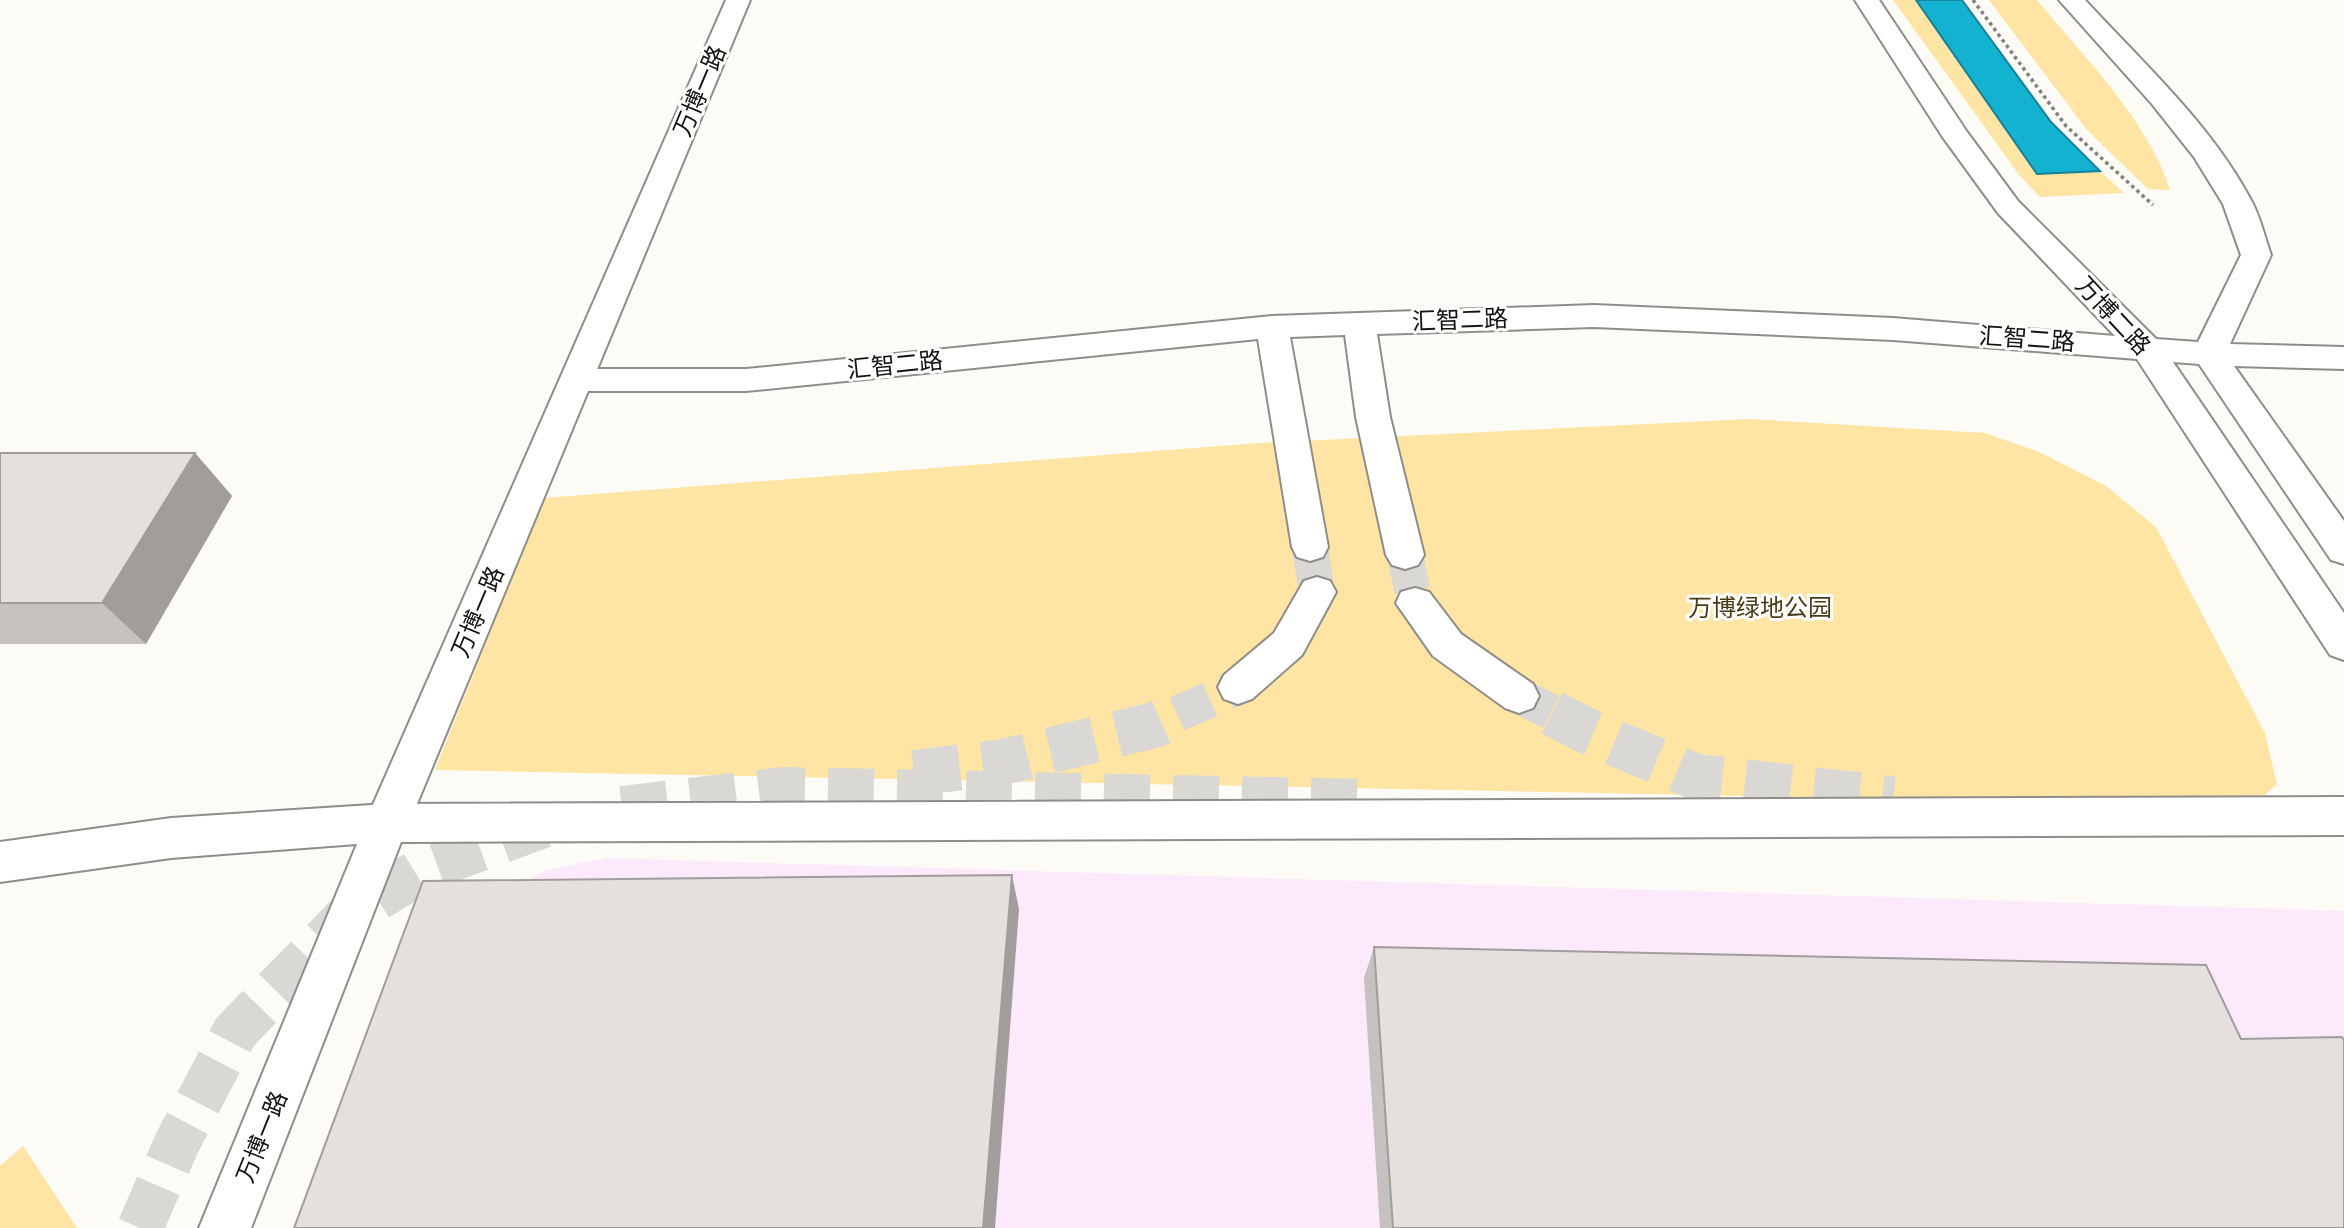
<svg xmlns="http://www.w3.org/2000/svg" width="2344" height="1228" font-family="'DejaVu Sans','Noto Sans SC',sans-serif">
	<rect width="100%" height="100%" fill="#fcfbf6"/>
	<polygon fill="#fceafc" points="605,858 2344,911 2344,1228 312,1228 472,907 547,870"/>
	<g fill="#fee5a4">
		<polygon points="1893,0 1916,0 2037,173 2100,171 2124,193 2040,197 2020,176"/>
		<path d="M1989 0H2037C2082 55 2149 121 2170 190L2148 189 2087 130Z"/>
		<polygon points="1749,419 1985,433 2039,452 2106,486 2156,527 2265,733 2277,784 2252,806 435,770 544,498 1259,443"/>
		<polygon points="23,1146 77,1228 0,1228 0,1166"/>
	</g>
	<polygon fill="#14b2d1" stroke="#148298" stroke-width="2" points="1916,0 1962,0 2051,122 2100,171 2037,174"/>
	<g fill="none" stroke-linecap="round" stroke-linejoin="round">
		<g stroke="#d9d8d4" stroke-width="36" stroke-dasharray="36 18" stroke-linecap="butt">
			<polyline points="1310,547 1317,592"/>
			<polyline points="1405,555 1415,603"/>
			<polyline points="1519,696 1555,714"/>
			<polyline points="1177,714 1238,687"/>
		</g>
		<g stroke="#d9d8d4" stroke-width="46" stroke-dasharray="46 23" stroke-linecap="butt">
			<polyline points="1552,713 1591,733 1696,777 1893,799"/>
			<polyline points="914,773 1003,762 1154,725 1181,713"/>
			<polyline points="622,809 784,790 1369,802"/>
			<polyline points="140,1228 177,1143 235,1032 349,915 424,869 543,825"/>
		</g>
		<g stroke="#8f8d89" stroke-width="4">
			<polygon id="minor" points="726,0 750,0 409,823 402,837 387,842 372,837 365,823"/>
		</g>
		<g stroke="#8f8d89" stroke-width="4">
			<g id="tertiary">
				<path d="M1855 0H1879L1967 132 2018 201 2156 339 2198 342 2241 255 2223 204 2194 157 2152 104 2059 0H2085C2143 63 2213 126 2253 204 2261 220 2265 238 2271 255L2230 344 2344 347V369L2234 366 2344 521V564L2331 560 2199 364 2173 362 2344 613V660L2330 655 2137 359 1893 340 1594 327 1377 334 1390 417 1424 555 1418 565 1405 569 1392 565 1386 555 1356 417 1345 335 1290 337 1328 547 1323 557 1310 561 1297 557 1292 547 1258 339 746 391H578L566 388 561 380 566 372 578 369H746L1272 316 1594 305 1893 318 2115 336 1998 213 1942 136Z"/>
				<polygon points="1317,577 1330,581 1336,592 1302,655 1252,699 1238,704 1224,699 1218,687 1224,675 1274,633 1304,581"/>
				<polygon points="1415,588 1429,592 1461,634 1533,684 1539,696 1533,708 1519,713 1505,708 1433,656 1396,603 1401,592"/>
				<polygon points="2344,797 2344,835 401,842 251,1228 199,1228 357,844 171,858 0,882 0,842 171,818 387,804"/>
			</g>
		</g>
		<polyline stroke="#82817e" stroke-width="3.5" stroke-dasharray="3.5 3.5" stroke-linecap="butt" points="1973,0 2066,126 2153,205"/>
		<use href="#minor" fill="#fff" fill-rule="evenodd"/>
		<use href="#tertiary" fill="#fff" fill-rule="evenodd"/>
	</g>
	<g fill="#c5c1bf">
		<polygon points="0,453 195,453 232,496 146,644 0,644"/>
		<polygon points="1374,947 2344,1228 1380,1228 1364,978"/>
	</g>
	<g fill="#a09d9b">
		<polygon points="195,453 232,496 146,644 102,603"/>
		<polygon points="1012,875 1019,909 995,1228 983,1228"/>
	</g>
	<g fill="#e5e0de" stroke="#a09d9b" stroke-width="2">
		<polygon points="0,453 195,453 102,603 0,603"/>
		<polygon points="1012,875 983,1228 294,1228 423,881"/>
		<polygon points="1374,947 2206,965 2241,1039 2342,1037 2344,1040 2344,1228 1393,1228"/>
	</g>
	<g text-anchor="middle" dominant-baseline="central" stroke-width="6" stroke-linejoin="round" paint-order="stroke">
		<g font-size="24" fill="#141312" stroke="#fff">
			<text transform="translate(700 91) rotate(-67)">万博一路</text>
			<text transform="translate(2113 316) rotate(47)">万博二路</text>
			<text transform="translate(1460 320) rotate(-2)">汇智二路</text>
			<text transform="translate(2027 339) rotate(4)">汇智二路</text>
			<text transform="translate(895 365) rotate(-6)">汇智二路</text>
			<text transform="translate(478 612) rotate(-67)">万博一路</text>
			<text transform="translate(262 1137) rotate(-68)">万博一路</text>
		</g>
		<g font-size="24" fill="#4a3b12" stroke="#fff">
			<text x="1760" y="608">万博绿地公园</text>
		</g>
	</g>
</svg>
